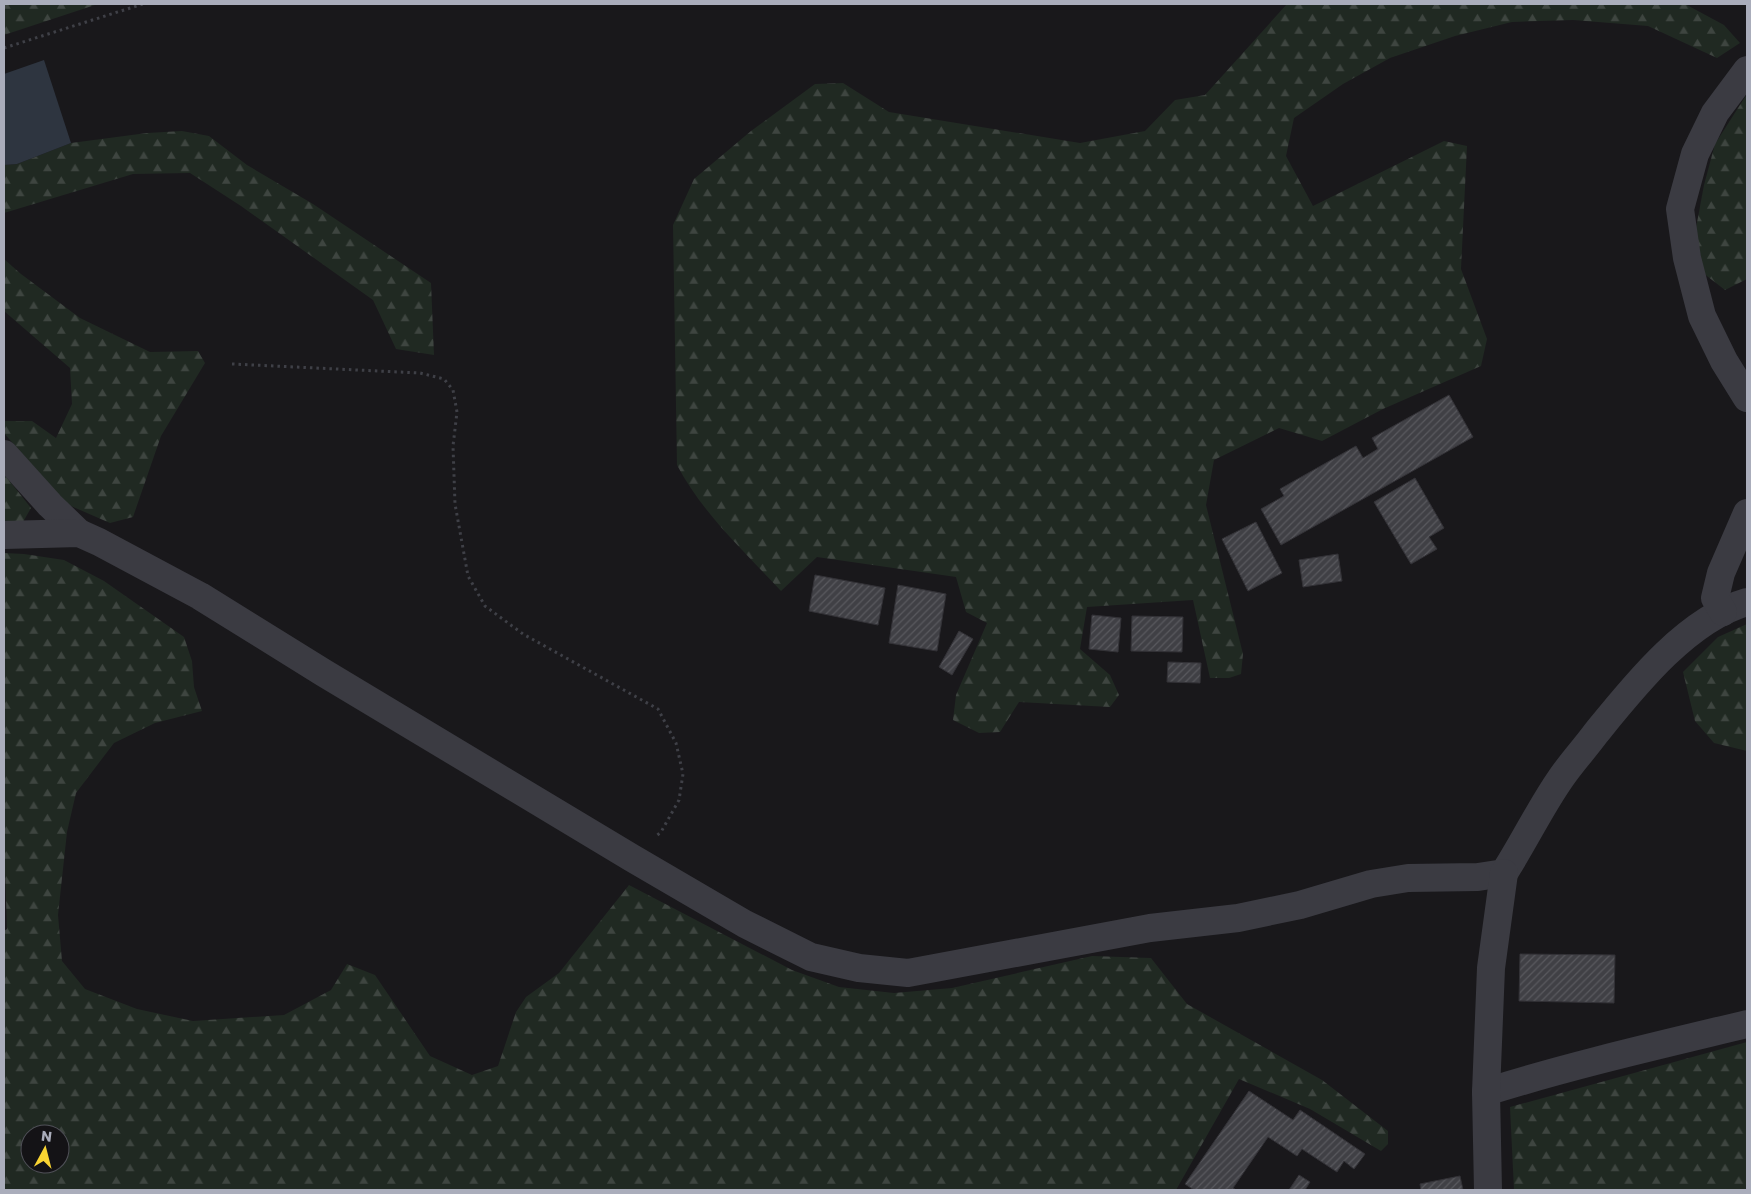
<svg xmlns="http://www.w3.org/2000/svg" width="1751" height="1194" font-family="Poppins,sans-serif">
	<defs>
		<pattern id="forest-firs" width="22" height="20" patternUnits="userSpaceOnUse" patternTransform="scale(1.25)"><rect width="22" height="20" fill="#202922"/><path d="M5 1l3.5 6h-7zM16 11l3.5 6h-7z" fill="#3e4540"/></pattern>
		<pattern id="building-hatch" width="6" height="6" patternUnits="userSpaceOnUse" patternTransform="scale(1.25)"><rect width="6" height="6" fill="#404045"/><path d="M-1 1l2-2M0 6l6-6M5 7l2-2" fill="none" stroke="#59595e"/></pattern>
	</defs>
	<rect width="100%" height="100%" fill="#19181b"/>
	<g fill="url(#forest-firs)" fill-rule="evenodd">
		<polygon points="4,4 98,4 4,35"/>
		<path d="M1287 4H1685L1724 25 1740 43 1717 58 1648 26 1573 20 1512 22 1455 36 1390 58 1343 84 1294 118 1286 156 1313 206 1444 141 1467 146 1461 269 1487 339 1481 366 1383 409 1322 441 1279 428 1214 460 1206 505 1243 654 1241 674 1229 678H1210L1193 600 1087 607 1080 649 1110 675 1119 695 1110 707 1019 702 1000 732 979 733 953 720 956 695 987 623 966 612 956 577 817 557 781 591C745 552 702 513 677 465L673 225 694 179 751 131 815 84 843 83 889 112 1080 143 1145 131 1175 100 1205 95Z"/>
		<polygon points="1747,94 1747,279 1725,290 1703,273 1696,228 1704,185 1715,144"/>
		<polygon points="182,131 209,136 247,165 313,204 431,283 434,355 396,349 373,300 241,206 190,173 133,174 4,213 4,165 17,164 71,143 147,133"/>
		<polygon points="4,259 21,274 80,318 150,352 198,351 205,363 161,436 133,517 110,523 64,503 4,433 4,421 32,421 56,438 72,404 70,368 4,311"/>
		<polygon points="4,474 31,508 23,522 4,522"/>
		<path d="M4 553 24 554 64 560 104 581 184 637 192 661 194 687 202 711 155 723 114 743 76 793 67 832 58 915 62 961 85 989 137 1009 193 1021 284 1015 331 990 347 964 375 975 430 1056 472 1075 498 1066 516 1012 526 997 559 973 629 885 792 970 839 987 894 993 952 988 1092 956 1151 958 1187 1004 1322 1080 1388 1131V1144L1381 1151 1310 1109 1239 1079 1176 1190H4V931L7 929 4 843ZM30 1134H60V1164H30Z"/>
		<polygon points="1747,624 1746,730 1747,731 1747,751 1714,743 1695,721 1683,672 1718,637"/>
		<polygon points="1747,1042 1747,1190 1514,1190 1510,1107"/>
	</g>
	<polygon fill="#2e3540" points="44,60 71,143 17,164 4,165 4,74"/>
	<g fill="url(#building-hatch)" stroke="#333237">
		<polygon points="1449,395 1473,437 1281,545 1261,509 1284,496 1280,489 1356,446 1363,458 1378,449 1372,438"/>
		<polygon points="1415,478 1444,528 1429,537 1437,549 1411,564 1374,502"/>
		<polygon points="1256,522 1282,573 1248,591 1222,539"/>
		<polygon points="1338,554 1342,581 1303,587 1299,560"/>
		<polygon points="815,575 885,588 878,625 809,611"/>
		<polygon points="898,585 946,594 937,651 889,643"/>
		<polygon points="1092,615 1121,618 1118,652 1089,649"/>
		<polygon points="1132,616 1183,617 1182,652 1131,651"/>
		<polygon points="959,631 973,639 952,675 939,667"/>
		<polygon points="1168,662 1201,663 1200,683 1167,682"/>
		<polygon points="1520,954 1615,955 1614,1003 1519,1001"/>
		<polygon points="1249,1091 1293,1120 1300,1110 1365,1154 1354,1169 1344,1161 1337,1172 1302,1149 1297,1156 1268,1137 1233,1188 1236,1190 1194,1190 1185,1184"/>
		<polygon points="1299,1175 1310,1182 1305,1190 1289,1190"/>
		<polygon points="1460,1176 1463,1190 1421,1190 1420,1184"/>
	</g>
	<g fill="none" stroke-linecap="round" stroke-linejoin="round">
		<g stroke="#3f4047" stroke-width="3" stroke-dasharray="2.5 4" stroke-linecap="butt">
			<polyline points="4,48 143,4"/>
			<polyline points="232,364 420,373 444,379 453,390 457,412 453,446 455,504 468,576 485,606 523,634 658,709 676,743 683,774 679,800 661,832 655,837"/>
		</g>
		<g stroke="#3b3b42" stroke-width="28">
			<polyline points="1747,70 1715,113 1695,154 1680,209 1687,258 1702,316 1724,361 1747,398"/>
			<polyline points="4,454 50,505 79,533"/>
			<path d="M4 535 79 533 99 542 200 596 324 673 632 858 745 924 811 957 859 968 908 973 1150 928 1238 918 1300 905 1371 884 1408 878 1478 877 1504 873C1524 842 1540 808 1561 778 1572 762 1585 748 1596 733 1634 686 1687 619 1747 602"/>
			<polyline points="1723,612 1715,598 1721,573 1747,513"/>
			<path d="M1486 1092C1572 1065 1660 1045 1747 1024"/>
			<polyline points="1488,1190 1486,1092 1491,968 1504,873"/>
		</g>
	</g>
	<rect width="1751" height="1194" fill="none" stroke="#aaadbb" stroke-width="10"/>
	<g transform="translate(45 1149) rotate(7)"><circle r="24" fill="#141316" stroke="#505158"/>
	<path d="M0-4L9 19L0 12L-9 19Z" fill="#f9d432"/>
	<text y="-8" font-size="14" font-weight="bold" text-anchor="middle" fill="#aaadbb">N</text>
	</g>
</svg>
